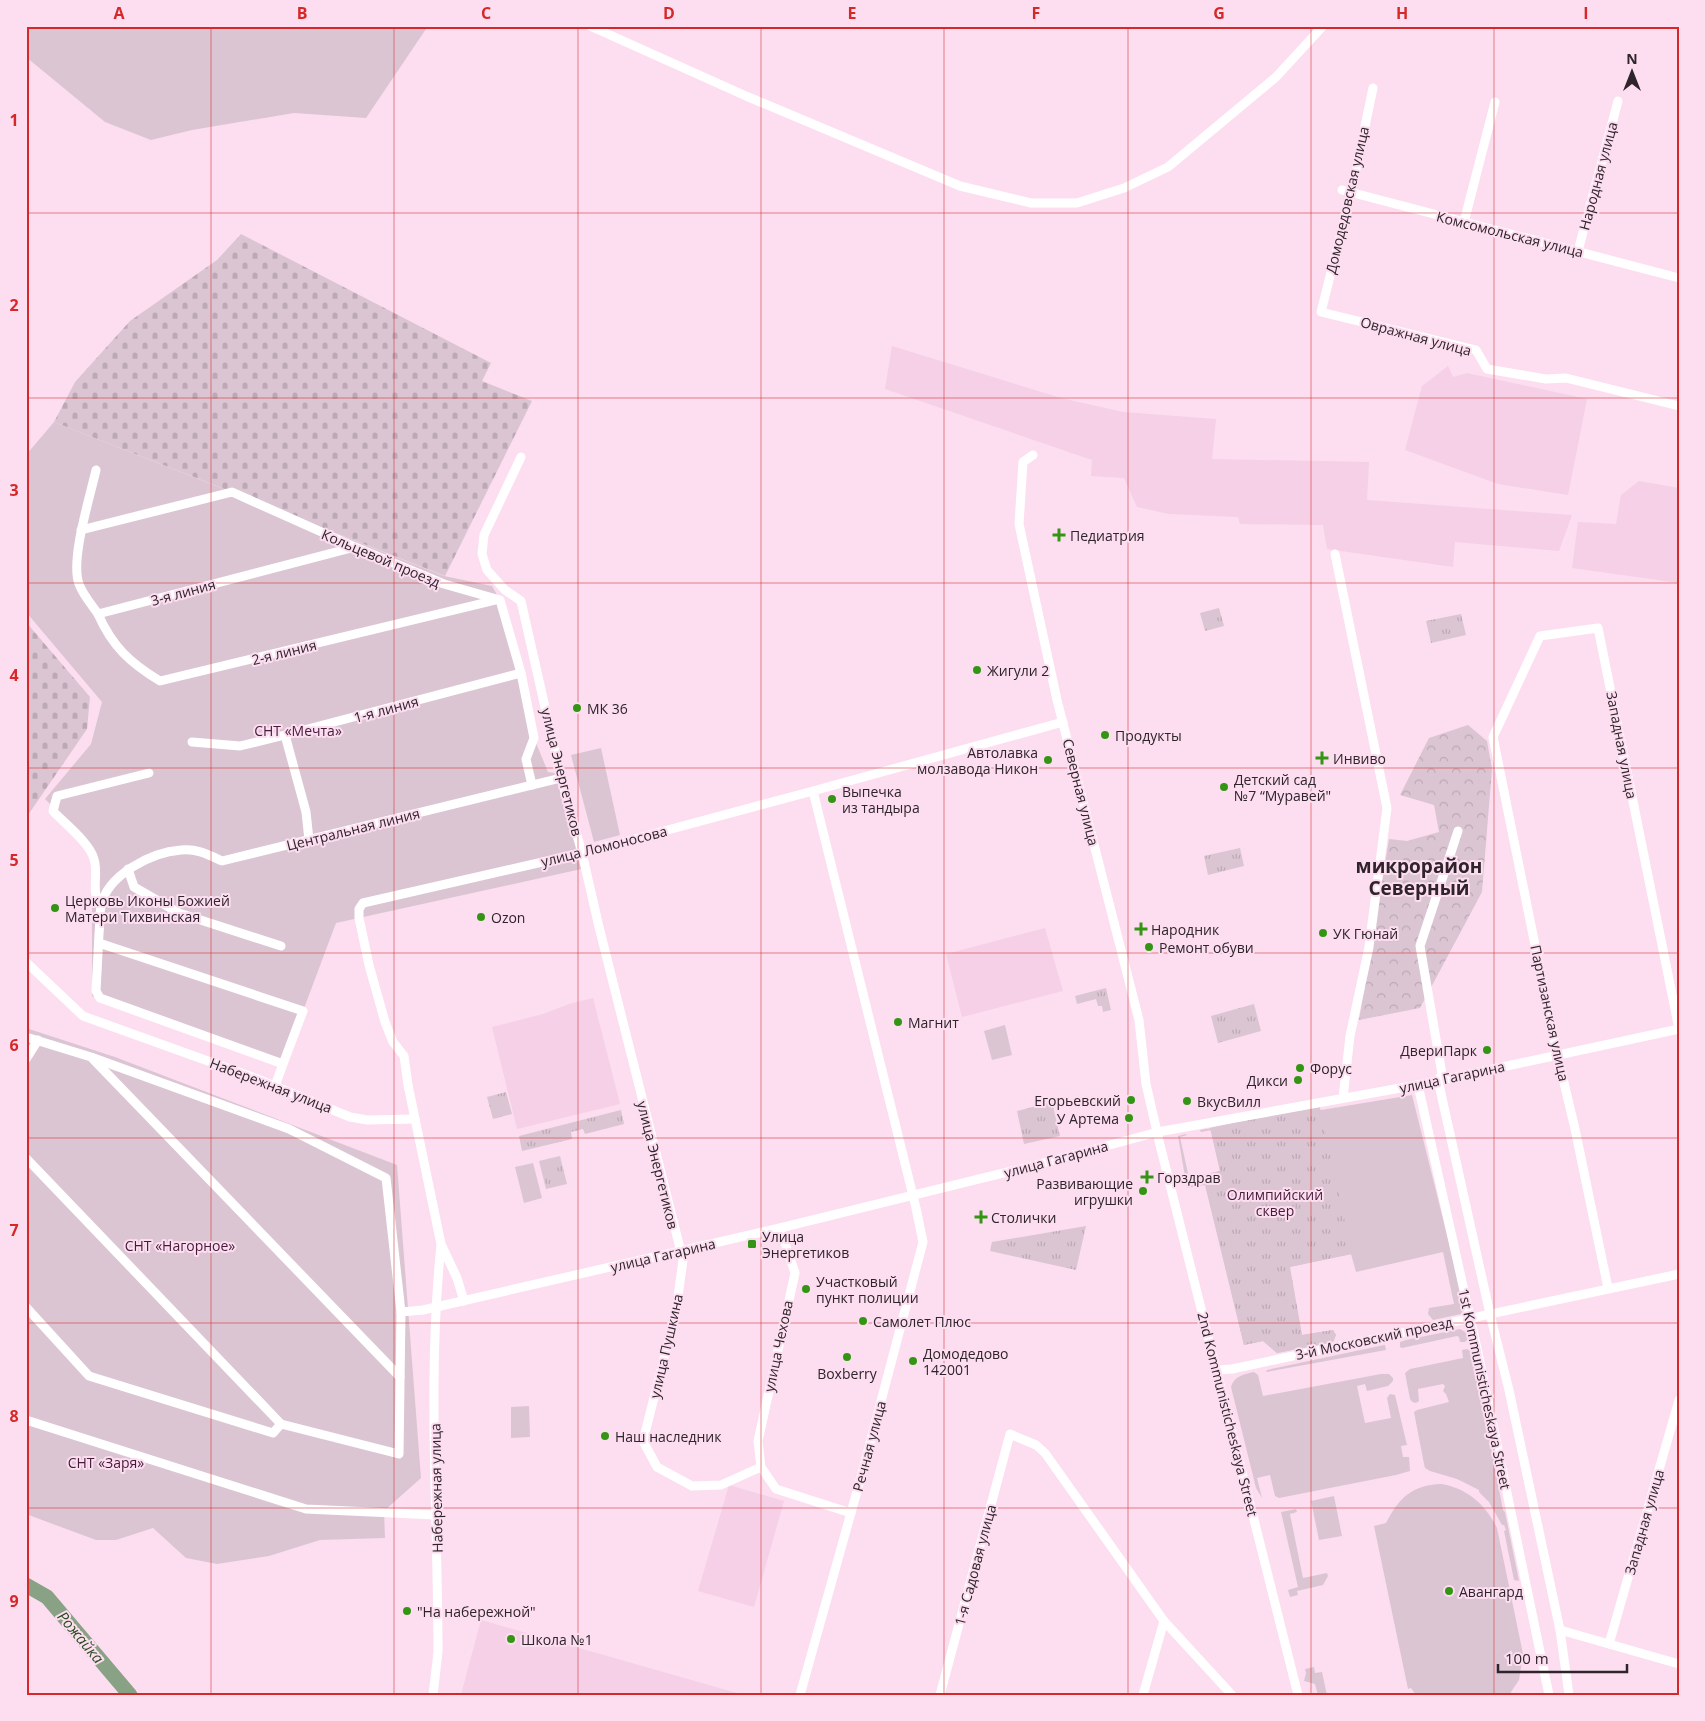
<svg xmlns="http://www.w3.org/2000/svg" width="1705" height="1721" font-family="'Open Sans',sans-serif">
	<defs>
		<pattern id="forest-crowns" width="20" height="18" patternUnits="userSpaceOnUse" patternTransform="scale(1.25)"><rect width="20" height="18" fill="#dbc5d3"/><path d="M2 6a3 3 0 1 1 6 0M12 15a3 3 0 1 1 6 0" fill="none" stroke="#bca9b5"/></pattern>
		<pattern id="cemetery-stones" width="16" height="16" patternUnits="userSpaceOnUse" patternTransform="scale(1.25)"><rect width="16" height="16" fill="#dbc5d3"/><path d="M2 7V4a2 2 0 0 1 4 0v3zM10 15v-3a2 2 0 0 1 4 0v3z" fill="#bca9b5"/></pattern>
		<pattern id="park-tufts" width="24" height="20" patternUnits="userSpaceOnUse" patternTransform="scale(1.25)"><rect width="24" height="20" fill="#dbc5d3"/><path d="M3 7l-1-3M5 7V3M7 7l1-3M15 17l-1-3M17 17v-4M19 17l1-3" fill="none" stroke="#bca9b5"/></pattern>
	</defs>
	<rect width="100%" height="100%" fill="#fcdef0"/>
	<g fill="#f5d0e7">
		<polygon points="892,346 1061,398 1123,412 1216,419 1212,459 1369,462 1367,500 1572,515 1559,551 1455,542 1453,567 1327,549 1323,525 1240,524 1238,517 1169,514 1137,507 1124,478 1091,476 1092,460 885,389"/>
		<polygon points="1448,366 1453,377 1467,373 1587,399 1568,495 1498,484 1405,450 1422,386"/>
		<polygon points="1639,481 1679,488 1679,583 1572,568 1578,522 1616,524 1621,495"/>
		<polygon points="1045,928 1063,991 962,1017 946,954"/>
		<polygon points="593,998 620,1104 517,1129 492,1027 543,1014 569,1004"/>
		<polygon points="729,1485 784,1501 754,1607 698,1591"/>
		<polygon points="481,1620 744,1695 461,1695"/>
	</g>
	<g fill="#dbc5d3">
		<polygon points="26,26 428,26 366,118 294,113 192,130 151,140 105,122 26,57"/>
		<polygon points="54,422 444,576 492,586 500,600 534,738 548,772 563,774 586,868 336,923 282,1067 92,996 92,846 45,799 91,744 102,702 26,612 26,455"/>
		<polygon points="601,748 620,835 594,842 571,755"/>
		<polygon points="1005,1025 1012,1055 992,1060 984,1031"/>
		<polygon points="26,1028 115,1057 397,1165 421,1478 384,1511 385,1538 320,1540 269,1556 217,1564 186,1558 153,1528 116,1540 96,1540 26,1514"/>
		<polygon points="1412,1095 1463,1299 1463,1308 1461,1314 1433,1320 1428,1314 1429,1308 1454,1304 1443,1252 1356,1272 1351,1254 1289,1267 1302,1335 1333,1330 1336,1335 1333,1342 1277,1353 1263,1341 1244,1345 1205,1185 1187,1188 1178,1136 1186,1134 1187,1135 1180,1137 1189,1178 1220,1171 1211,1130 1201,1132 1200,1130"/>
		<polygon points="533,1163 542,1198 524,1203 515,1167"/>
		<polygon points="1460,1329 1467,1333 1469,1338 1465,1342 1460,1342 1459,1337 1457,1336 1402,1348 1400,1347 1400,1342 1406,1340"/>
		<polygon points="1384,1345 1385,1345 1386,1350 1266,1372 1267,1370"/>
		<path d="M1467 1349 1473 1353 1503 1510 1505 1512 1519 1581 1514 1580 1504 1531 1506 1530 1504 1525H1502L1489 1502 1479 1492V1490L1457 1479 1430 1471 1425 1468 1424 1464 1414 1412 1417 1410 1449 1402 1446 1394 1443 1391 1445 1386 1443 1384 1418 1389 1419 1401C1416 1404 1412 1403 1410 1399L1405 1373 1410 1369 1463 1358 1462 1350Z"/>
		<path d="M1254 1372 1258 1375 1263 1396 1381 1374H1389L1393 1378V1381L1388 1386 1367 1391 1365 1384 1357 1386 1365 1423 1391 1418 1387 1398 1390 1394 1395 1395 1407 1445 1401 1446 1403 1457H1409L1410 1471 1396 1475 1279 1498 1275 1496 1270 1475 1257 1478 1262 1498 1256 1488 1231 1387C1234 1376 1244 1374 1254 1372Z"/>
		<polygon points="529,1406 530,1437 511,1438 511,1407"/>
		<path d="M1441 1484C1467 1488 1486 1505 1497 1528L1523 1654 1519 1680 1509 1695H1416L1411 1688 1408 1689 1374 1526 1386 1523C1399 1498 1412 1485 1441 1484Z"/>
		<polygon points="1334,1496 1342,1536 1319,1540 1311,1501"/>
		<polygon points="1296,1509 1297,1512 1290,1514 1303,1578 1327,1573 1328,1576 1323,1585 1297,1591 1298,1595 1290,1597 1288,1590 1298,1587 1281,1512"/>
		<polygon points="1314,1667 1315,1673 1322,1672 1327,1695 1318,1695 1315,1684 1304,1681 1306,1673 1305,1669"/>
	</g>
	<polygon fill="url(#forest-crowns)" points="1468,725 1487,741 1492,769 1482,892 1420,1008 1359,1020 1389,839 1407,841 1439,832 1434,805 1400,795 1429,738"/>
	<g fill="url(#cemetery-stones)">
		<polygon points="241,234 491,363 482,381 532,401 445,576 54,422 75,382 130,321 217,260"/>
		<polygon points="26,622 90,697 87,729 26,818"/>
	</g>
	<g fill="url(#park-tufts)">
		<polygon points="1219,608 1224,626 1205,631 1200,613"/>
		<polygon points="1461,614 1466,635 1431,643 1426,621"/>
		<polygon points="1240,848 1244,866 1208,875 1204,856"/>
		<polygon points="1106,988 1111,1010 1103,1012 1102,1006 1098,1006 1096,999 1077,1004 1075,996"/>
		<polygon points="1254,1004 1261,1031 1218,1043 1211,1016"/>
		<polygon points="506,1092 512,1114 493,1119 487,1097"/>
		<polygon points="1052,1102 1060,1136 1024,1144 1017,1111"/>
		<polygon points="1319,1103 1352,1254 1290,1267 1302,1335 1333,1330 1336,1335 1333,1342 1277,1353 1263,1341 1244,1345 1203,1175 1220,1171 1210,1128"/>
		<polygon points="621,1110 624,1124 585,1134 583,1129 571,1132 572,1139 522,1151 519,1136"/>
		<polygon points="560,1156 567,1184 546,1189 539,1161"/>
		<polygon points="1086,1226 1076,1270 990,1251 992,1242"/>
	</g>
	<g fill="none" stroke-linecap="round" stroke-linejoin="round">
		<polyline stroke="#89a184" stroke-width="15" points="26,1585 47,1597 130,1695"/>
		<g stroke="#fff" stroke-width="9">
			<polyline points="590,26 746,96 960,186 1031,203 1077,203 1124,188 1168,167 1276,77 1323,26"/>
			<polyline points="1373,88 1351,193 1321,312 1476,350 1487,369 1546,379 1566,378 1679,406"/>
			<polyline points="1342,190 1679,278"/>
			<polyline points="1464,222 1495,102"/>
			<polyline points="1578,251 1618,101"/>
			<polyline points="1033,455 1023,462 1019,524 1057,700 1139,1020 1146,1084 1160,1145 1298,1695"/>
			<polyline points="521,457 484,535 482,554 487,570 505,590 521,601 561,778 582,853 599,927 683,1260 676,1311 643,1441 657,1467 692,1486 721,1485 761,1467"/>
			<path d="M96 470C90 497 70 560 79 584 83 595 92 605 98 614L355 547"/>
			<polyline points="81,530 232,492 355,547 444,584 500,600 521,673 534,738 526,759 532,785"/>
			<polyline points="1335,554 1387,808 1369,947 1350,1036 1343,1098"/>
			<path d="M98 614C112 646 130 663 160 681L496 600"/>
			<polyline points="285,735 306,812 309,840"/>
			<polyline points="192,742 240,746 285,735 521,673"/>
			<polyline points="1458,831 1420,946 1442,1074 1438,1080 1490,1314 1509,1390 1560,1630 1569,1695"/>
			<polyline points="128,869 134,887 179,913 281,946"/>
			<path d="M101 906C90 892 99 875 94 859 90 843 64 823 53 811L57 796 149 773"/>
			<path d="M99 943 303 1011 283 1064 100 998 96 991C97 972 98 953 99 934 100 925 99 915 101 907 106 875 152 852 181 850 196 848 209 855 222 861L561 778"/>
			<polyline points="26,962 83,1016 255,1078 350,1117 367,1120 415,1119"/>
			<polyline points="26,1037 91,1057 289,1129 386,1178 401,1312 399,1454 281,1424 26,1158"/>
			<polyline points="26,1059 38,1040"/>
			<polyline points="93,1059 400,1377"/>
			<polyline points="1418,1085 1478,1353 1549,1695"/>
			<polyline points="275,1086 283,1064"/>
			<polyline points="780,1228 795,1273 758,1441 761,1467 776,1489 851,1513"/>
			<polyline points="1608,1288 1575,1129 1556,1049 1493,737 1540,636 1598,628 1679,1029"/>
			<polyline points="464,1301 457,1278 441,1244 408,1085 404,1056 393,1042 385,1022 369,965 359,918 359,909 363,903 582,853 813,791 1063,722"/>
			<polyline points="26,1307 89,1376 273,1433 281,1424"/>
			<polyline points="401,1312 423,1310 780,1228 1028,1167 1158,1132 1428,1083 1679,1029"/>
			<polyline points="1217,1370 1232,1369 1679,1274"/>
			<polyline points="26,1420 306,1509 436,1515"/>
			<polyline points="1560,1630 1679,1664"/>
			<polyline points="1609,1644 1679,1400"/>
			<path d="M433 1695 438 1652C438 1516 427 1379 441 1245"/>
			<polyline points="800,1695 861,1477 923,1242 916,1208 813,791"/>
			<polyline points="940,1695 1010,1434 1036,1445 1045,1453 1164,1621 1232,1695"/>
			<polyline points="1143,1695 1164,1621"/>
		</g>
	</g>
	<path fill="none" stroke="#d62828" stroke-width="1" stroke-opacity="0.55" d="M211 26V1695M394 26V1695M578 26V1695M761 26V1695M944 26V1695M1128 26V1695M1311 26V1695M1494 26V1695M26 213H1679M26 398H1679M26 583H1679M26 768H1679M26 953H1679M26 1138H1679M26 1323H1679M26 1508H1679"/>
	<g fill="#349515" stroke="#fcdef0" stroke-width="2">
		<path d="M1056.5 527.5h5v5h5v5h-5v5h-5v-5h-5v-5h5z"/>
		<circle cx="977" cy="670" r="5"/>
		<circle cx="577" cy="708" r="5"/>
		<circle cx="1105" cy="735" r="5"/>
		<path d="M1319.5 750.5h5v5h5v5h-5v5h-5v-5h-5v-5h5z"/>
		<circle cx="1048" cy="760" r="5"/>
		<circle cx="1224" cy="787" r="5"/>
		<circle cx="832" cy="799" r="5"/>
		<circle cx="55" cy="908" r="5"/>
		<circle cx="481" cy="917" r="5"/>
		<path d="M1138.5 921.5h5v5h5v5h-5v5h-5v-5h-5v-5h5z"/>
		<circle cx="1323" cy="933" r="5"/>
		<circle cx="1149" cy="947" r="5"/>
		<circle cx="898" cy="1022" r="5"/>
		<circle cx="1487" cy="1050" r="5"/>
		<circle cx="1300" cy="1068" r="5"/>
		<circle cx="1298" cy="1080" r="5"/>
		<circle cx="1131" cy="1100" r="5"/>
		<circle cx="1187" cy="1101" r="5"/>
		<circle cx="1129" cy="1118" r="5"/>
		<path d="M1144.5 1169.5h5v5h5v5h-5v5h-5v-5h-5v-5h5z"/>
		<circle cx="1143" cy="1191" r="5"/>
		<path d="M978.5 1209.5h5v5h5v5h-5v5h-5v-5h-5v-5h5z"/>
		<rect x="747" y="1239" width="10" height="10" rx="2.5"/>
		<circle cx="806" cy="1289" r="5"/>
		<circle cx="863" cy="1321" r="5"/>
		<circle cx="847" cy="1357" r="5"/>
		<circle cx="913" cy="1361" r="5"/>
		<circle cx="605" cy="1436" r="5"/>
		<circle cx="1449" cy="1591" r="5"/>
		<circle cx="407" cy="1611" r="5"/>
		<circle cx="511" cy="1639" r="5"/>
	</g>
	<g text-anchor="middle" dominant-baseline="central" stroke-width="4" stroke-linejoin="round" paint-order="stroke">
		<g font-size="14" fill="#2f242b" stroke="#fcdef0">
			<text transform="translate(1598 176) rotate(-75)">Народная улица</text>
			<text transform="translate(1347 200) rotate(-77)">Домодедовская улица</text>
			<text transform="translate(1510 234) rotate(14)">Комсомольская улица</text>
			<text transform="translate(1416 336) rotate(15)">Овражная улица</text>
			<text transform="translate(381 558) rotate(23)">Кольцевой проезд</text>
			<text transform="translate(183 592) rotate(-15)">3-я линия</text>
			<text transform="translate(284 652) rotate(-14)">2-я линия</text>
			<text transform="translate(386 709) rotate(-15)">1-я линия</text>
			<text transform="translate(1622 745) rotate(79)">Западная улица</text>
			<text transform="translate(562 772) rotate(76)">улица Энергетиков</text>
			<text transform="translate(1081 792) rotate(76)">Северная улица</text>
			<text transform="translate(353 829) rotate(-14)">Центральная линия</text>
			<text transform="translate(604 846) rotate(-14)">улица Ломоносова</text>
			<text transform="translate(1550 1013) rotate(78)">Партизанская улица</text>
			<text transform="translate(1452 1077) rotate(-12)">улица Гагарина</text>
			<text transform="translate(271 1085) rotate(21)">Набережная улица</text>
			<text transform="translate(1056 1159) rotate(-15)">улица Гагарина</text>
			<text transform="translate(658 1165) rotate(76)">улица Энергетиков</text>
			<text transform="translate(663 1255) rotate(-13)">улица Гагарина</text>
			<text transform="translate(1374 1338) rotate(-12)">3-й Московский проезд</text>
			<text transform="translate(666 1346) rotate(-77)">улица Пушкина</text>
			<text transform="translate(778 1346) rotate(-78)">улица Чехова</text>
			<text transform="translate(1485 1389) rotate(78)">1st Kommunisticheskaya Street</text>
			<text transform="translate(1228 1414) rotate(76)">2nd Kommunisticheskaya Street</text>
			<text transform="translate(869 1446) rotate(-75)">Речная улица</text>
			<text transform="translate(436 1488) rotate(-91)">Набережная улица</text>
			<text transform="translate(1644 1522) rotate(-74)">Западная улица</text>
			<text transform="translate(975 1565) rotate(-75)">1-я Садовая улица</text>
		</g>
		<g font-size="14" fill="#2f242b" stroke="#fcdef0" text-anchor="start">
			<text x="1070" y="535">Педиатрия</text>
			<text x="987" y="670">Жигули 2</text>
			<text x="587" y="708">МК 36</text>
			<text x="1115" y="735">Продукты</text>
			<text x="1038" y="752" text-anchor="end">Автолавка<tspan x="1038" dy="16">молзавода Никон</tspan></text>
			<text x="1333" y="758">Инвиво</text>
			<text x="1234" y="779">Детский сад<tspan x="1234" dy="16">№7 “Муравей"</tspan></text>
			<text x="842" y="791">Выпечка<tspan x="842" dy="16">из тандыра</tspan></text>
			<text x="65" y="900">Церковь Иконы Божией<tspan x="65" dy="16">Матери Тихвинская</tspan></text>
			<text x="491" y="917">Ozon</text>
			<text x="1151" y="929">Народник</text>
			<text x="1333" y="933">УК Гюнай</text>
			<text x="1159" y="947">Ремонт обуви</text>
			<text x="908" y="1022">Магнит</text>
			<text x="1477" y="1050" text-anchor="end">ДвериПарк</text>
			<text x="1310" y="1068">Форус</text>
			<text x="1288" y="1080" text-anchor="end">Дикси</text>
			<text x="1121" y="1100" text-anchor="end">Егорьевский</text>
			<text x="1197" y="1101">ВкусВилл</text>
			<text x="1119" y="1118" text-anchor="end">У Артема</text>
			<text x="1157" y="1177">Горздрав</text>
			<text x="1133" y="1183" text-anchor="end">Развивающие<tspan x="1133" dy="16">игрушки</tspan></text>
			<text x="991" y="1217">Столички</text>
			<text x="762" y="1236">Улица<tspan x="762" dy="16">Энергетиков</tspan></text>
			<text x="816" y="1281">Участковый<tspan x="816" dy="16">пункт полиции</tspan></text>
			<text x="873" y="1321">Самолет Плюс</text>
			<text x="923" y="1353">Домодедово<tspan x="923" dy="16">142001</tspan></text>
			<text x="847" y="1373" text-anchor="middle">Boxberry</text>
			<text x="615" y="1436">Наш наследник</text>
			<text x="1459" y="1591">Авангард</text>
			<text x="417" y="1611">"На набережной"</text>
			<text x="521" y="1639">Школа №1</text>
		</g>
		<g font-size="14" fill="#471a3a" stroke="#fcdef0">
			<text x="298" y="730">СНТ «Мечта»</text>
			<text x="1275" y="1194">Олимпийский<tspan x="1275" dy="16">сквер</tspan></text>
			<text x="180" y="1245">СНТ «Нагорное»</text>
			<text x="106" y="1462">СНТ «Заря»</text>
		</g>
		<g font-size="15" font-style="italic" fill="#284a1f" stroke="#fcdef0">
			<text transform="translate(81 1637) rotate(50)">Рожайка</text>
		</g>
		<g font-size="19" font-weight="bold" fill="#2f242b" stroke="#fcdef0">
			<text x="1419" y="866">микрорайон<tspan x="1419" dy="22">Северный</tspan></text>
		</g>
	</g>
	<rect width="1705" height="1721" fill="none" stroke="#fcdef0" stroke-width="55"/>
	<g transform="translate(1632 72)" stroke="#fcdef0" stroke-width="4" paint-order="stroke">
	<path d="M0-4L9 19L0 12L-9 19Z" fill="#2f242b"/>
	<text y="-8" font-size="14" font-weight="bold" text-anchor="middle" fill="#2f242b">N</text>
	</g>
	<path d="M1498 1664v8h129v-8" fill="none" stroke="#2f242b" stroke-width="2.5"/>
	<text x="1505" y="1664" font-size="15" fill="#2f242b" stroke="#fcdef0" stroke-width="4" paint-order="stroke">100 m</text>
	<rect x="28" y="28" width="1650" height="1666" fill="none" stroke="#d62828" stroke-width="2"/>
	<g font-size="16" text-anchor="middle" font-weight="bold" fill="#d62828">
		<text x="119" y="19">A</text>
		<text x="302" y="19">B</text>
		<text x="486" y="19">C</text>
		<text x="669" y="19">D</text>
		<text x="852" y="19">E</text>
		<text x="1036" y="19">F</text>
		<text x="1219" y="19">G</text>
		<text x="1402" y="19">H</text>
		<text x="1586" y="19">I</text>
		<text x="14" y="126">1</text>
		<text x="14" y="311">2</text>
		<text x="14" y="496">3</text>
		<text x="14" y="681">4</text>
		<text x="14" y="866">5</text>
		<text x="14" y="1051">6</text>
		<text x="14" y="1236">7</text>
		<text x="14" y="1422">8</text>
		<text x="14" y="1607">9</text>
	</g>
</svg>
